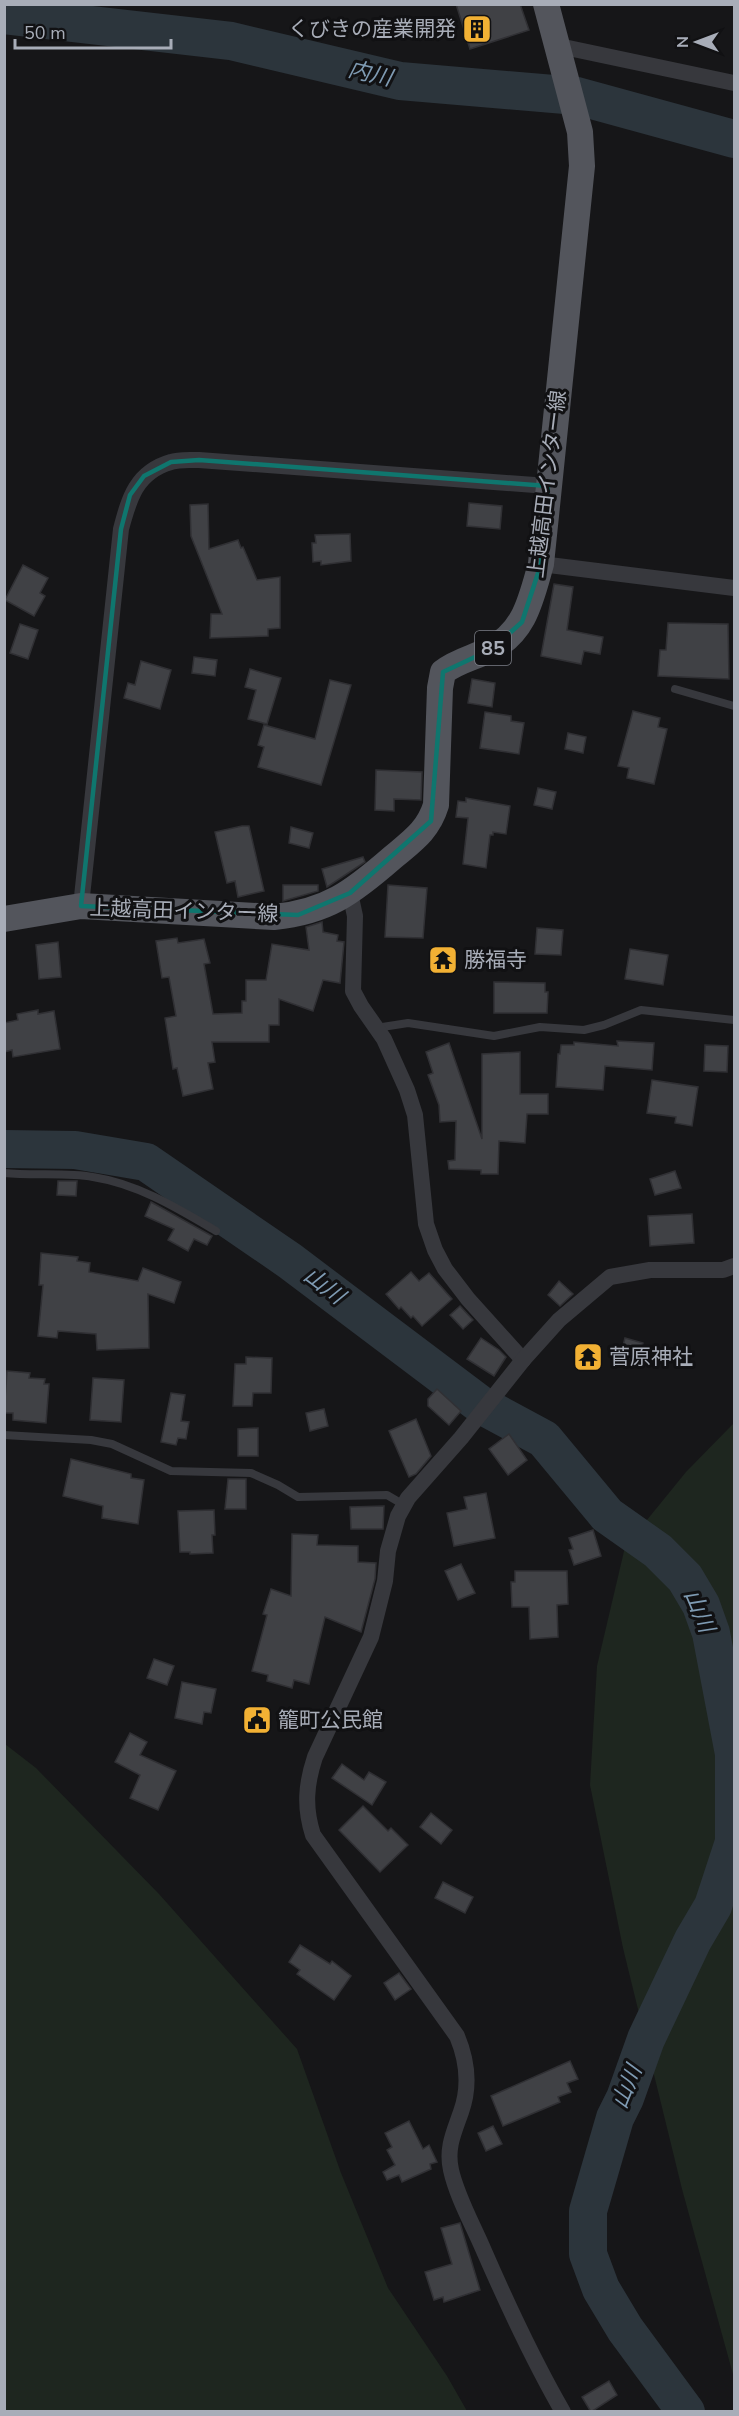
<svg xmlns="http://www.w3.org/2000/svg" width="739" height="2416" font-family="'Nunito Sans','Noto Sans JP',sans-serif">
	<rect width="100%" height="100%" fill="#161618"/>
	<g fill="#1e261f">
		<polygon points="734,1423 734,2378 682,2189 623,1948 590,1785 597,1666 625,1547 686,1472"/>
		<polygon points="5,1744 36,1768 159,1894 297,2049 341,2173 388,2288 447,2376 467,2411 5,2411"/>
	</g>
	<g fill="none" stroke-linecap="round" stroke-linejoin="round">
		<g stroke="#2c353c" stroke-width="38">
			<polyline points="4,15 231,41 400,81 577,96 734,139"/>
			<polyline points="4,1149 75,1150 146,1162 290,1261 481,1405 544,1439 607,1515 658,1551 685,1578 701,1605 711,1633 734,1754 734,1842 713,1906 693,1940 646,2039 625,2098 615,2118 588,2211 588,2254 601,2289 625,2329 686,2412"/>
		</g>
	</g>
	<g fill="#404145" stroke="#303034" stroke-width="1.5">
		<polygon points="456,4 520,4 529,30 470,49"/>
		<polygon points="469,503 502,506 500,529 467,526"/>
		<polygon points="208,504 209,549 238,540 241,548 243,547 257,580 280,577 280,628 268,629 268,636 210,638 211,614 222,614 191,536 190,505"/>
		<polygon points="350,534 351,561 321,565 321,561 313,562 312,543 316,543 315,535"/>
		<polygon points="23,565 48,578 40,593 45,596 34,616 5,600"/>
		<polygon points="554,584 573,587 567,630 603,637 600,654 584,651 581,664 541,656"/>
		<polygon points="668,623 728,624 729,679 658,676 660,650 666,650"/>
		<polygon points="20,624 38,630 28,659 10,653"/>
		<polygon points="194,657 217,660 215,676 192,673"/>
		<polygon points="141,661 171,670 160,709 124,698 128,683 135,685"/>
		<polygon points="250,669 281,678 267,724 248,719 256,690 245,687"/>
		<polygon points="472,679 495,683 492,707 468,703"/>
		<polygon points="330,680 351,685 321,785 258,767 264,747 258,745 264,725 315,739"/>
		<polygon points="633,711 660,718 658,727 667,729 654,784 627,778 629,768 618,766"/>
		<polygon points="485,712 511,716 511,721 524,723 519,754 480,748"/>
		<polygon points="568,733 586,737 583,753 565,749"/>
		<polygon points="376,770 422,772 421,800 394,799 394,811 375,810"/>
		<polygon points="538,788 556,792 552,809 534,805"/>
		<polygon points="466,798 510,806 506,834 493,832 493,835 490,835 486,868 463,864 468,818 456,817 458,801 466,802"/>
		<polygon points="242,826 249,826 264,891 238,897 235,881 227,883 215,832"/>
		<polygon points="291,827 313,833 309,848 289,843"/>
		<polygon points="363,857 365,862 327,887 322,869"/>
		<polygon points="283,885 318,885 318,891 283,901"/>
		<polygon points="388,885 427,888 423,938 385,937"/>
		<polygon points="322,922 323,932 338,935 337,941 344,942 340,983 323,980 313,1011 279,999 279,1025 269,1025 269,1042 212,1042 215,1062 208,1063 213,1089 183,1096 177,1068 173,1069 165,1018 176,1016 169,977 162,978 156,941 177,938 178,943 204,939 210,963 204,964 213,1014 242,1013 242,1001 246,1001 246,980 266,980 272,944 309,950 306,927"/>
		<polygon points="537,928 563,930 561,955 535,954"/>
		<polygon points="58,942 61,977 39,979 36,945"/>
		<polygon points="630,949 668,955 663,985 625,979"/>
		<polygon points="494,982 545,983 545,992 548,992 547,1013 494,1013"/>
		<polygon points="38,1010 38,1014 54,1011 60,1049 13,1057 12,1050 4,1052 4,1023 18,1020 17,1014"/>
		<polygon points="617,1041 654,1043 652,1070 605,1066 603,1090 556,1087 558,1054 560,1054 561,1045 574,1045 574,1042 618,1046"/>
		<polygon points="449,1043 482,1139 482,1054 520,1052 520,1094 548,1094 548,1114 527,1114 525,1143 499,1141 498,1174 481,1174 481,1170 449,1169 448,1161 455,1160 456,1121 440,1122 439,1105 428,1075 433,1073 426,1052"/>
		<polygon points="705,1045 728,1046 727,1072 704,1071"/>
		<polygon points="652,1080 698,1087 692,1126 675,1123 676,1117 647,1113"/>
		<polygon points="675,1171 681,1188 655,1195 650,1179"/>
		<polygon points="58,1181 77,1181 76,1196 57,1195"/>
		<polygon points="151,1202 212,1236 207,1245 194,1239 188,1251 168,1240 174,1229 145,1216"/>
		<polygon points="692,1214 694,1243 650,1246 648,1216"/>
		<polygon points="41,1253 78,1257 77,1261 90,1263 89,1272 138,1281 143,1268 181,1282 174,1303 148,1294 149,1348 97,1350 96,1334 58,1331 57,1338 38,1336 43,1285 39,1285"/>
		<polygon points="411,1272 419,1281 429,1273 452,1299 422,1326 413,1316 411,1318 401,1307 399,1309 386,1294"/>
		<polygon points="559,1281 573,1294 560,1306 548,1295"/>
		<polygon points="460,1306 473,1320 463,1329 450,1315"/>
		<polygon points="481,1338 499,1350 506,1357 494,1376 467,1359"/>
		<polygon points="625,1338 643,1343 638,1362 620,1357"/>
		<polygon points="246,1357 272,1358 271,1393 253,1393 252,1406 233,1406 235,1364 246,1364"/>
		<polygon points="7,1371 30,1373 29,1378 45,1379 44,1384 49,1384 46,1423 13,1420 13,1413 4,1413"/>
		<polygon points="93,1378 124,1380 121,1422 90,1420"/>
		<polygon points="437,1389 461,1411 449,1425 428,1406 428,1399"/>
		<polygon points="171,1393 185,1395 181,1421 189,1422 186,1439 178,1438 176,1445 161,1442"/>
		<polygon points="324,1409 328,1426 310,1431 306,1413"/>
		<polygon points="416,1419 431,1456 416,1474 409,1477 389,1431"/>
		<polygon points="258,1428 258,1456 238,1456 238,1429"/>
		<polygon points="509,1434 527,1460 508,1475 489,1449"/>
		<polygon points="71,1459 131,1474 131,1478 144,1480 138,1524 102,1518 103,1506 63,1496"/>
		<polygon points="228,1479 246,1479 246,1509 225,1509"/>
		<polygon points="486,1493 495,1538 454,1546 447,1513 467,1509 464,1497"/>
		<polygon points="384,1506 383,1529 351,1529 350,1507"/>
		<polygon points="214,1510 215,1535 212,1535 213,1553 190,1554 190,1552 180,1552 178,1511"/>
		<polygon points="593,1530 601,1556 574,1565 569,1550 573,1549 569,1538"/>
		<polygon points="292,1534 318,1535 317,1545 358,1546 358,1562 376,1563 375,1579 361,1632 325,1617 309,1684 294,1680 292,1688 267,1681 268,1675 252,1671 267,1615 263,1614 271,1589 291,1596"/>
		<polygon points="461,1564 475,1593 458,1600 445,1571"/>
		<polygon points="515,1571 567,1571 568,1604 557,1605 558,1637 530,1639 529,1607 512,1607 511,1582 515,1582"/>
		<polygon points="154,1659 174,1666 167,1685 147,1678"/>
		<polygon points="182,1682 216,1689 211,1713 204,1712 202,1724 175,1718"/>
		<polygon points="130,1733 147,1742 140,1755 176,1771 158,1810 130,1798 140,1775 115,1762"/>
		<polygon points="342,1764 364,1780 369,1772 386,1782 372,1805 332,1778"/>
		<polygon points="363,1806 388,1831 391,1828 408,1845 380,1872 339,1830"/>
		<polygon points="431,1813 452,1830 441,1844 420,1827"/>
		<polygon points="443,1882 473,1897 465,1913 435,1898"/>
		<polygon points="300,1945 330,1964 332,1961 351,1976 334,2000 297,1974 300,1970 289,1962"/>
		<polygon points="399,1973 411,1989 395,2000 384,1983"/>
		<polygon points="570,2061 578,2079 567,2083 571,2092 558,2097 560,2102 503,2126 491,2096"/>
		<polygon points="409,2121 423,2149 429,2145 437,2162 430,2164 431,2169 402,2182 399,2175 387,2180 383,2172 395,2165 387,2150 392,2147 385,2133"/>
		<polygon points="493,2126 502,2144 486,2151 478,2133"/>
		<polygon points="460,2223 480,2290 444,2302 443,2297 434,2300 425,2272 452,2264 441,2228"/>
		<polygon points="609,2381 617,2395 591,2412 582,2397"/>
	</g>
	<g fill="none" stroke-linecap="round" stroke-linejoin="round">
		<g stroke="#37383d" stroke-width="8">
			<polyline points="675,689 734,706"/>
			<polyline points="376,1028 408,1023 494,1036 540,1027 584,1030 604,1025 641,1010 734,1020"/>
			<path d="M4 1173C33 1176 67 1172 93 1177 138 1184 177 1208 216 1231"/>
			<polyline points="4,1435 91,1440 112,1444 171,1471 251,1473 278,1485 298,1497 387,1495 404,1505"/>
		</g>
		<g stroke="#37383d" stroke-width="16">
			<polyline points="559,46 734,83"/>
			<polyline points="541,564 734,588"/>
			<polyline points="350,893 355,916 353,991 361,1006 384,1039 407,1090 415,1115 426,1224 435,1250 445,1269 468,1299 523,1360"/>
			<path d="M81 906 121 529C129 499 136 472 171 462 179 459 190 460 199 460L548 486"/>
			<path d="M563 2412C533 2360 508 2306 484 2251 473 2225 457 2197 451 2170 446 2148 454 2132 461 2112 470 2087 467 2060 457 2036L313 1835C304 1807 306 1784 315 1757L371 1637 385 1581 388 1551 398 1516 408 1498 461 1438 523 1360 559 1320 610 1277 650 1270H723L734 1266"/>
		</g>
		<path stroke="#53555c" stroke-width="26" d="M4 919 81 906 274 917C327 912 353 892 392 858 412 841 428 831 436 805L440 688 443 672C457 661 473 658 489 650 525 633 531 599 541 564L582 166 580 132 546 4"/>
	</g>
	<path fill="none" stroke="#0f766e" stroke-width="4.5" stroke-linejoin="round" d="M199 460 548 486 541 564 522 622 492 649 443 672 431 821 350 893 298 915 81 906 121 529 130 495 144 476 171 462Z"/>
	<defs>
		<g id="building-square" transform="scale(1.5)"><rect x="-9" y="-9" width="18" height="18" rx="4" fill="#f2b134" stroke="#111113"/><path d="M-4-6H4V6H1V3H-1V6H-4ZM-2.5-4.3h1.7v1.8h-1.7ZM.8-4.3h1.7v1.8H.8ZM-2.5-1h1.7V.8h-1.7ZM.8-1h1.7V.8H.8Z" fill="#111"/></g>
		<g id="temple-square" transform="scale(1.5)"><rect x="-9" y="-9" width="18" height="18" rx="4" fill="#f2b134" stroke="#111113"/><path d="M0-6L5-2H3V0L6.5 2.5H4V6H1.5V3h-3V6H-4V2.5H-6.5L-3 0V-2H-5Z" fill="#111"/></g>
		<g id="civic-square" transform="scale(1.5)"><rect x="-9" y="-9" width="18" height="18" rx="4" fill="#f2b134" stroke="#111113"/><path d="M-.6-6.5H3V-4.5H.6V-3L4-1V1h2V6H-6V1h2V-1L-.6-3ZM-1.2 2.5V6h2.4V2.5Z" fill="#111"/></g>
	</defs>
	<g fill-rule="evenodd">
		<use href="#building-square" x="477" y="29"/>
		<use href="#temple-square" x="443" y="960"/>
		<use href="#temple-square" x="588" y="1357"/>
		<use href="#civic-square" x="257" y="1720"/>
	</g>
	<g text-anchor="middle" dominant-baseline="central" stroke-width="6" stroke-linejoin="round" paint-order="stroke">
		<rect fill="#111113" stroke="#7b7e86" stroke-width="1.5" x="475" y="631" width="36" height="34" rx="4.5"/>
		<g font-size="20" font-weight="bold" fill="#a8adb8">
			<text x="493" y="648">85</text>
		</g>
		<g font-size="21" fill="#a8adb8" stroke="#111113" text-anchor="start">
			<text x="456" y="29" text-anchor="end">くびきの産業開発</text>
			<text x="464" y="960">勝福寺</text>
			<text x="609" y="1357">菅原神社</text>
			<text x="278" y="1720">籠町公民館</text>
		</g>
		<g font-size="21" fill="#a8adb8" stroke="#111113">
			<text transform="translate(547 484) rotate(-83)">上越高田インター線</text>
			<text transform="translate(184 911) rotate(2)">上越高田インター線</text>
		</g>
		<g font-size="22" font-style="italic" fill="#7f9bb3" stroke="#111113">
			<text transform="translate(370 74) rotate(13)">内川</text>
			<text transform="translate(324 1286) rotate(37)">山川</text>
			<text transform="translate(699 1611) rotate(67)">山川</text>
			<text transform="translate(627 2087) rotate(-68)">山川</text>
		</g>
	</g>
	<rect width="739" height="2416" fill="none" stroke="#a8adb8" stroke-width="12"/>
	<g transform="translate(697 42) rotate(270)" stroke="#111113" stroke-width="4.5" paint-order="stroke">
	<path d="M0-4.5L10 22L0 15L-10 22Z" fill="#a8adb8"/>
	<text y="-9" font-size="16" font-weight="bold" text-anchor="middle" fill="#a8adb8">N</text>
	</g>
	<path d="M15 39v9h156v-9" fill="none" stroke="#a8adb8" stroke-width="3"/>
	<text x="24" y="39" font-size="18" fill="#a8adb8" stroke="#111113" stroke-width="4.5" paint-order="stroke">50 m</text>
</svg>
